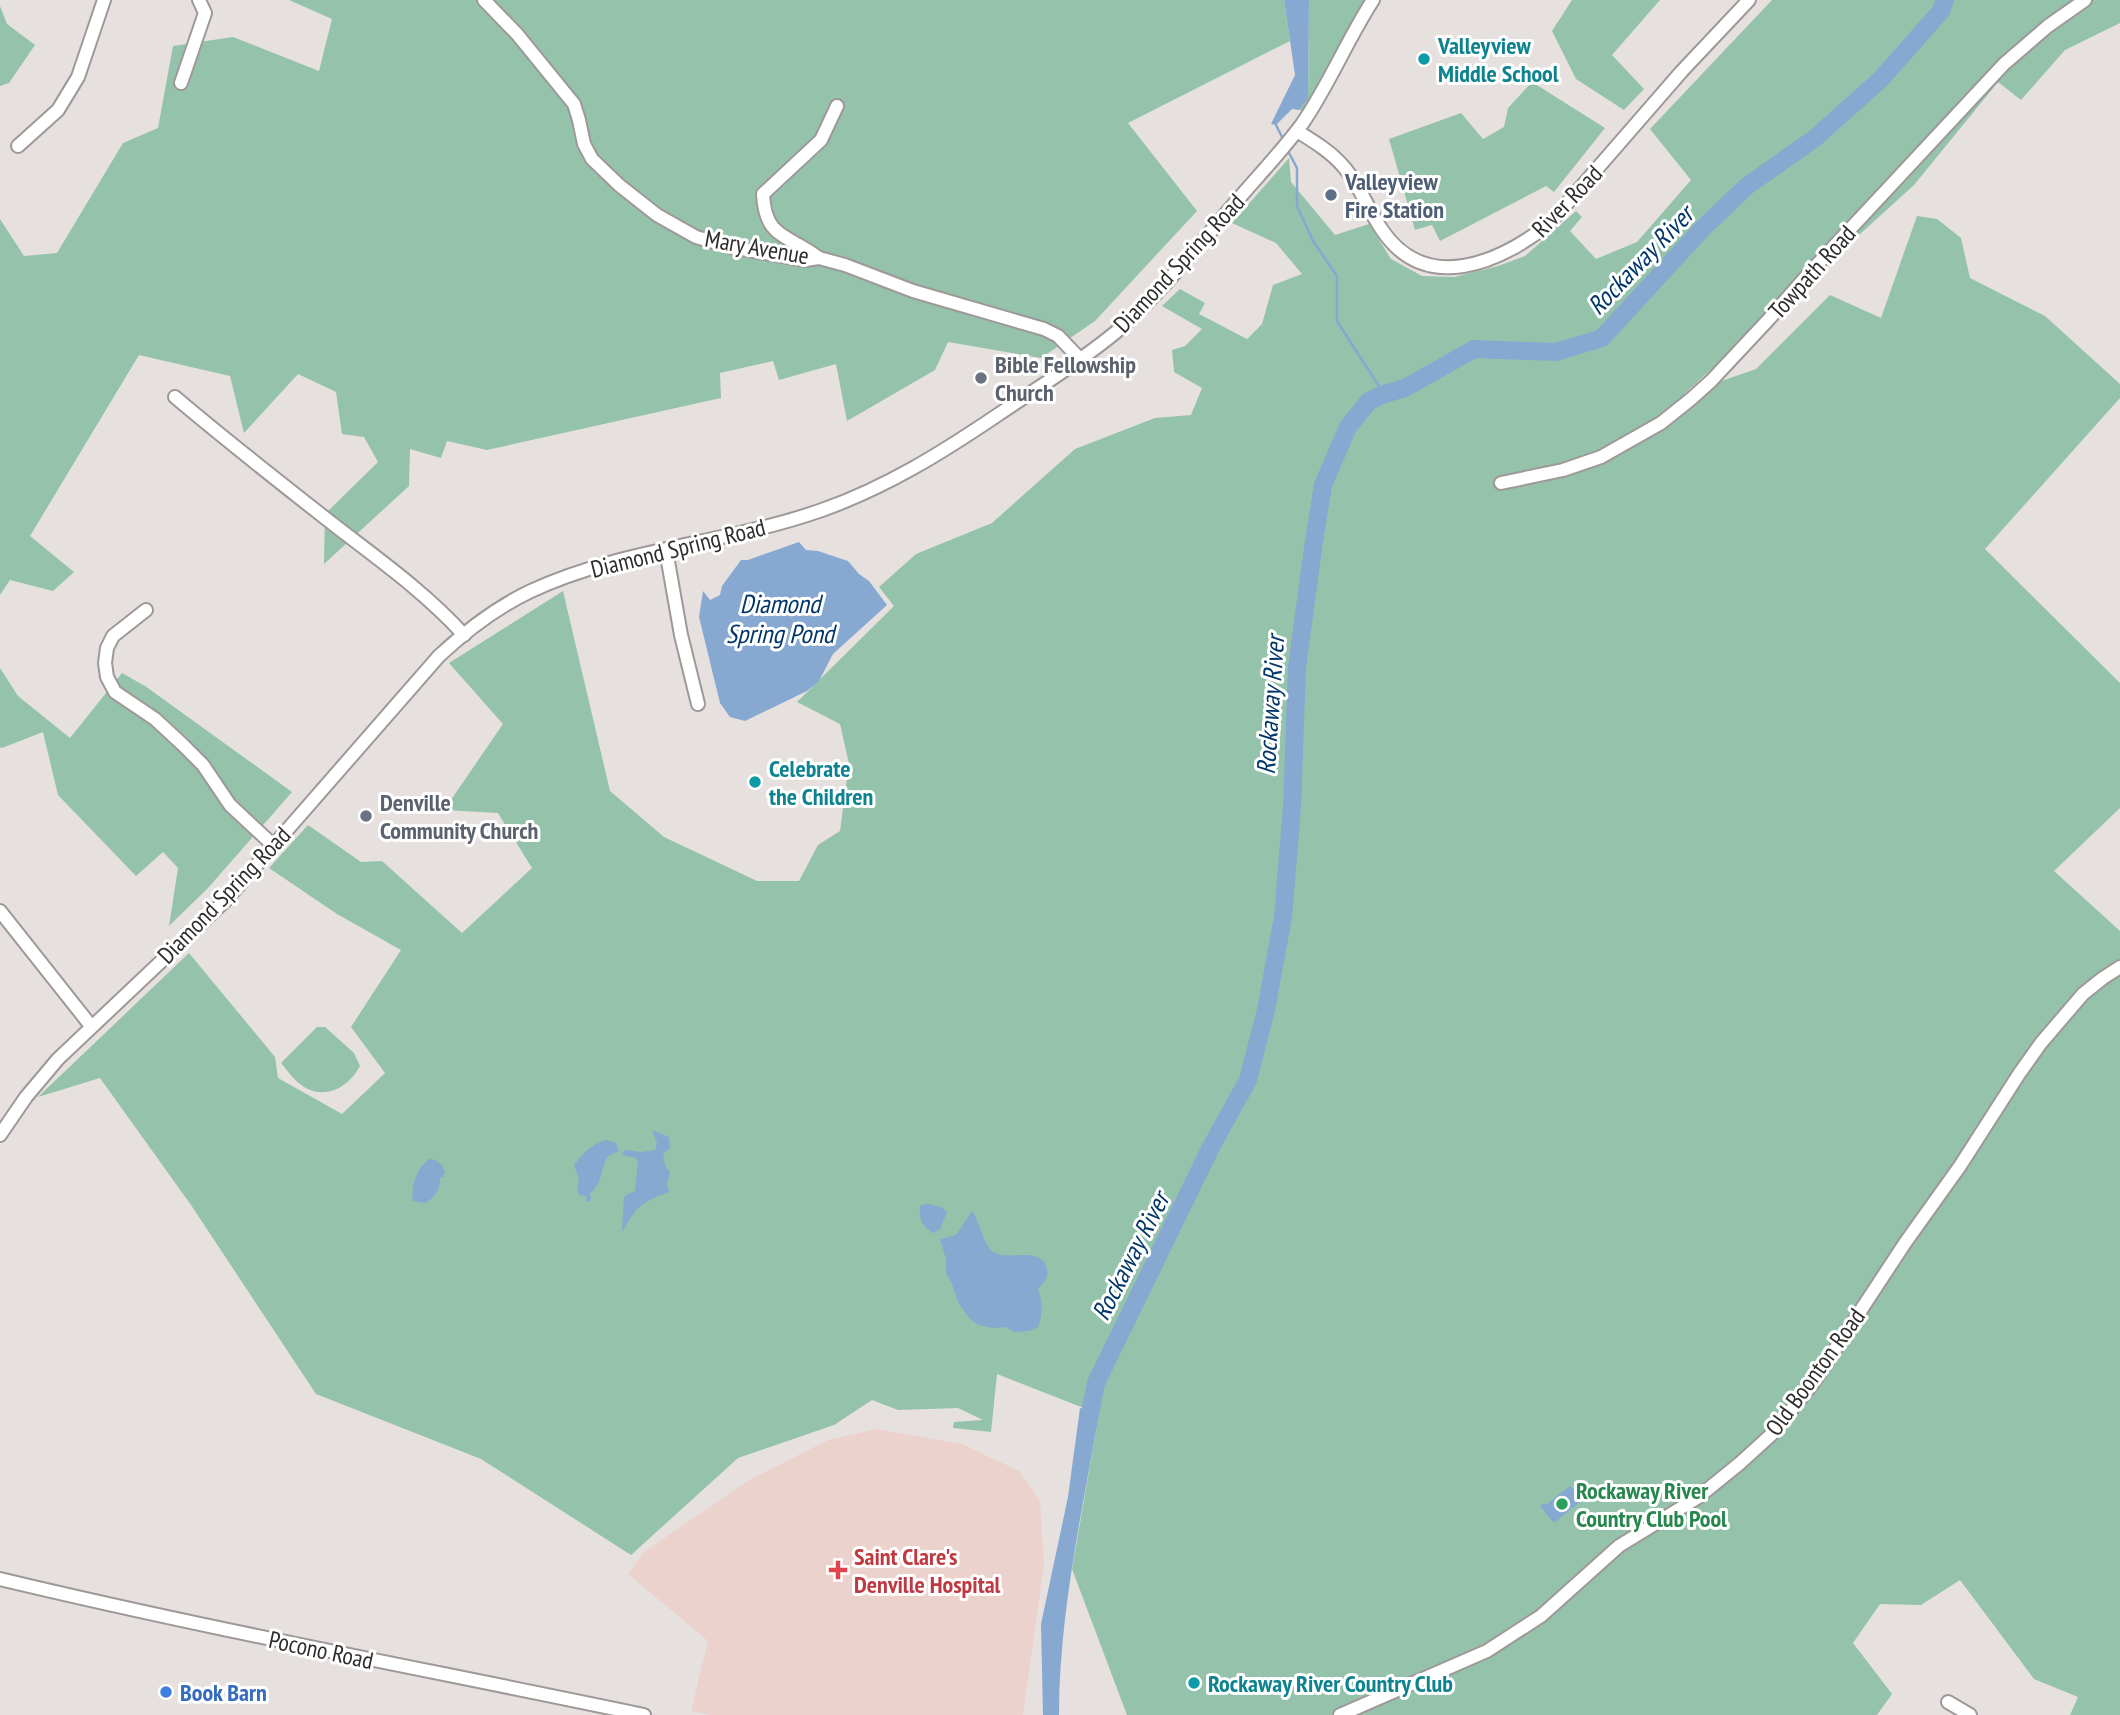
<svg xmlns="http://www.w3.org/2000/svg" width="2120" height="1715" font-family="'PT Sans Narrow',sans-serif">
	<rect width="100%" height="100%" fill="#e6e1df"/>
	<polygon fill="#ecd2cd" points="877,1429 962,1444 1019,1471 1040,1501 1044,1565 1023,1715 711,1715 691,1711 708,1641 628,1574 644,1552 749,1480 828,1440"/>
	<g fill="#94c2ab">
		<polygon points="289,0 1284,0 1290,41 1128,123 1197,211 1095,321 1041,358 948,342 935,370 847,421 836,364 779,380 773,361 720,373 721,398 487,450 447,441 441,458 410,449 409,486 324,564 325,514 378,462 364,437 342,434 336,392 298,374 244,433 230,376 139,355 30,536 74,572 53,591 10,580 0,595 0,219 24,256 57,253 123,143 158,128 173,46 233,37 319,71 332,19"/>
		<polygon points="1309,0 1379,0 1309,111 1299,110 1308,99"/>
		<polygon points="1572,0 1660,0 1612,55 1644,89 1624,110 1576,79 1552,31"/>
		<polygon points="1772,0 2120,0 2120,23 2065,50 2021,100 1998,82 1914,185 1684,394 1756,369 1830,295 1881,318 1917,216 1937,219 1961,238 1970,278 2045,316 2120,384 2120,398 1985,549 2120,683 2120,808 2054,871 2120,931 2120,1715 2070,1715 2078,1697 2034,1679 1960,1580 1921,1605 1880,1604 1853,1643 1892,1694 1877,1715 1127,1715 1072,1569 1099,1414 997,1374 991,1432 953,1428 954,1422 983,1420 958,1408 898,1410 872,1400 834,1425 738,1458 631,1555 481,1459 316,1394 191,1205 100,1078 38,1097 189,953 275,1057 278,1078 342,1114 385,1073 351,1027 401,950 337,914 269,868 308,825 361,862 382,861 462,933 532,868 498,813 444,810 503,724 449,663 563,591 610,791 664,837 757,881 799,881 818,845 840,831 849,764 840,724 797,702 894,606 879,587 916,554 992,523 1075,449 1155,418 1191,415 1202,388 1174,372 1172,350 1185,346 1202,329 1162,306 1180,289 1205,303 1199,314 1247,339 1262,324 1273,285 1302,274 1276,243 1232,223 1289,158 1291,182 1335,235 1369,224 1391,259 1422,276 1454,277 1498,266 1525,256 1576,211 1582,217 1570,231 1596,259 1637,242 1691,180 1650,129"/>
		<polygon points="0,6 7,24 35,45 9,83 0,86"/>
		<polygon points="1532,82 1605,128 1554,192 1546,186 1440,241 1432,225 1415,230 1389,139 1461,113 1483,139 1504,127 1508,108"/>
		<polygon points="0,668 18,696 70,738 122,673 145,686 292,792 208,888 169,926 178,868 163,852 136,876 58,795 43,732 2,748 0,747"/>
		<path d="M317 1027H325L354 1053 360 1066C348 1088 323 1102 300 1084 293 1079 287 1070 281 1063Z"/>
	</g>
	<g fill="#86a8d1">
		<polygon points="1284,0 1309,0 1308,99 1299,110 1292,109 1276,125 1271,124 1295,75"/>
		<polygon points="799,542 806,550 818,551 848,561 859,574 869,581 887,605 833,654 819,681 807,691 745,721 730,717 720,703 699,617 703,591 710,600 720,595 722,586 741,560 748,560"/>
		<path d="M652 1130 669 1137 670 1148 663 1154 665 1165 670 1173 667 1183 669 1192C639 1203 638 1206 622 1232L624 1198 626 1195 635 1191 638 1161 636 1158 622 1155 625 1150 641 1152 655 1150 657 1143Z"/>
		<path d="M606 1140 616 1143 619 1151 608 1156C600 1170 603 1182 590 1194L591 1200 586 1202V1196L579 1195 577 1190 579 1180 574 1165C583 1153 592 1144 606 1140Z"/>
		<path d="M430 1159C438 1160 441 1163 445 1171L443 1177 440 1178C440 1189 435 1197 426 1203L413 1201C410 1187 418 1165 430 1159Z"/>
		<path d="M928 1204 941 1207 947 1212 940 1229 934 1233C923 1229 917 1216 921 1205Z"/>
		<path d="M972 1211C979 1221 984 1244 992 1251 1007 1263 1041 1244 1047 1269 1049 1277 1044 1284 1038 1288 1042 1299 1043 1316 1038 1327L1029 1331 1015 1332 1005 1327 993 1328 979 1325 970 1319 958 1302 952 1284 946 1273V1259L940 1239 956 1235Z"/>
		<path d="M1080 1408 1099 1414C1082 1513 1059 1614 1059 1715H1043L1041 1624 1068 1497Z"/>
		<polygon points="1570,1486 1582,1500 1554,1523 1540,1506 1544,1503 1546,1505"/>
	</g>
	<g fill="none" stroke-linecap="round" stroke-linejoin="round">
		<g stroke="#86a8d1" stroke-width="2.5">
			<polyline points="1276,125 1284,141"/>
			<polyline points="1288,151 1297,168 1297,206 1313,241 1337,276 1337,321 1384,394"/>
		</g>
		<polyline stroke="#86a8d1" stroke-width="18" points="1086,1434 1096,1383 1211,1147 1248,1080 1266,1010 1283,917 1292,807 1297,667 1313,548 1323,485 1348,427 1369,401 1384,394 1405,388 1474,349 1556,352 1602,338 1703,228 1747,186 1815,138 1881,79 1941,11 1945,0"/>
		<g stroke="#9e9998" stroke-width="16">
			<g id="minor">
				<polyline points="484,0 517,34 574,104 579,120 584,144 592,159 619,185 657,215 696,237 731,247 805,260 819,258 845,265 913,291 1044,329 1058,336 1080,359"/>
				<polyline points="181,83 205,13 199,0"/>
				<path d="M1297 131C1313 141 1330 151 1343 166 1360 185 1368 210 1382 230 1426 295 1499 263 1549 224L1682 71 1749 0"/>
				<polyline points="18,146 58,110 78,77 104,0"/>
				<path d="M819 258C788 234 765 239 763 194L821 140 837 106"/>
				<path d="M175 397C228 442 283 485 338 528 381 561 427 594 464 635"/>
				<polyline points="1501,483 1563,470 1601,457 1661,423 1691,399 1711,381 1769,319 1812,270 2004,64 2048,26 2085,0"/>
				<polyline points="666,550 681,635 698,704"/>
				<polyline points="146,610 113,636 107,648 105,663 107,677 115,692 155,719 182,744 203,765 230,805 274,846"/>
				<polyline points="0,911 91,1026"/>
				<path d="M0 1135 26 1097 58 1059 226 900 439 656C467 630 497 607 531 591 620 549 729 543 822 510 887 487 943 452 999 414 1039 387 1080 362 1116 332 1158 296 1193 252 1229 210 1253 181 1280 154 1302 124 1329 85 1347 40 1373 0"/>
				<path d="M0 1579C213 1630 429 1670 644 1715"/>
				<polyline points="1948,1702 1970,1715"/>
				<polyline points="1340,1715 1487,1651 1541,1616 1619,1546 1697,1498 1739,1464 1772,1434 1813,1383 1905,1243 1960,1166 2019,1074 2041,1043 2083,994 2103,978 2120,967"/>
			</g>
		</g>
		<use href="#minor" stroke="#fff" stroke-width="12"/>
	</g>
	<g fill="#0f9aa8" stroke="#fff" stroke-width="2.5">
		<circle cx="1424" cy="59" r="7"/>
		<circle cx="755" cy="782" r="7"/>
		<circle cx="1194" cy="1683" r="7"/>
	</g>
	<circle fill="#5c6f8a" stroke="#fff" stroke-width="2.5" cx="1331" cy="195" r="7"/>
	<g fill="#6b7280" stroke="#fff" stroke-width="2.5">
		<circle cx="981" cy="378" r="7"/>
		<circle cx="366" cy="816" r="7"/>
	</g>
	<circle fill="#2e9e5b" stroke="#fff" stroke-width="2.5" cx="1562" cy="1504" r="7"/>
	<path fill="#e0444e" stroke="#fff" stroke-width="2.5" d="M834.5 1559.5h7v7h7v7h-7v7h-7v-7h-7v-7h7z"/>
	<circle fill="#3f7fe0" stroke="#fff" stroke-width="2.5" cx="166" cy="1692" r="7"/>
	<g text-anchor="middle" dominant-baseline="central" stroke-width="6" stroke-linejoin="round" paint-order="stroke">
		<g font-size="24" font-weight="bold" fill="#0d838f" stroke="#fff" text-anchor="start">
			<text x="1438" y="45">Valleyview<tspan x="1438" dy="28">Middle School</tspan></text>
			<text x="769" y="768">Celebrate<tspan x="769" dy="28">the Children</tspan></text>
			<text x="1208" y="1683">Rockaway River Country Club</text>
		</g>
		<g font-size="24" font-weight="bold" fill="#4e5e75" stroke="#fff" text-anchor="start">
			<text x="1345" y="181">Valleyview<tspan x="1345" dy="28">Fire Station</tspan></text>
		</g>
		<g font-size="24" fill="#2f2d2c" stroke="#fff">
			<text transform="translate(1567 201) rotate(-46)">River Road</text>
			<text transform="translate(757 247) rotate(10)">Mary Avenue</text>
			<text transform="translate(1179 263) rotate(-47)">Diamond Spring Road</text>
			<text transform="translate(1812 272) rotate(-48)">Towpath Road</text>
			<text transform="translate(678 548) rotate(-14)">Diamond Spring Road</text>
			<text transform="translate(224 895) rotate(-46)">Diamond Spring Road</text>
			<text transform="translate(1815 1372) rotate(-54)">Old Boonton Road</text>
			<text transform="translate(321 1650) rotate(12)">Pocono Road</text>
		</g>
		<g font-size="24" font-weight="bold" fill="#5b616d" stroke="#fff" text-anchor="start">
			<text x="995" y="364">Bible Fellowship<tspan x="995" dy="28">Church</tspan></text>
			<text x="380" y="802">Denville<tspan x="380" dy="28">Community Church</tspan></text>
		</g>
		<g font-size="24" font-weight="bold" fill="#27864d" stroke="#fff" text-anchor="start">
			<text x="1576" y="1490">Rockaway River<tspan x="1576" dy="28">Country Club Pool</tspan></text>
		</g>
		<g font-size="24" font-weight="bold" fill="#be3a42" stroke="#fff" text-anchor="start">
			<text x="854" y="1556">Saint Clare's<tspan x="854" dy="28">Denville Hospital</tspan></text>
		</g>
		<g font-size="24" font-weight="bold" fill="#366cbe" stroke="#fff" text-anchor="start">
			<text x="180" y="1692">Book Barn</text>
		</g>
		<g font-size="26" font-style="italic" fill="#033668" stroke="#fff">
			<text transform="translate(1640 260) rotate(-46)">Rockaway River</text>
			<text x="780" y="603">Diamond<tspan x="780" dy="30">Spring Pond</tspan></text>
			<text transform="translate(1270 705) rotate(-86)">Rockaway River</text>
			<text transform="translate(1130 1256) rotate(-63)">Rockaway River</text>
		</g>
	</g>
</svg>
